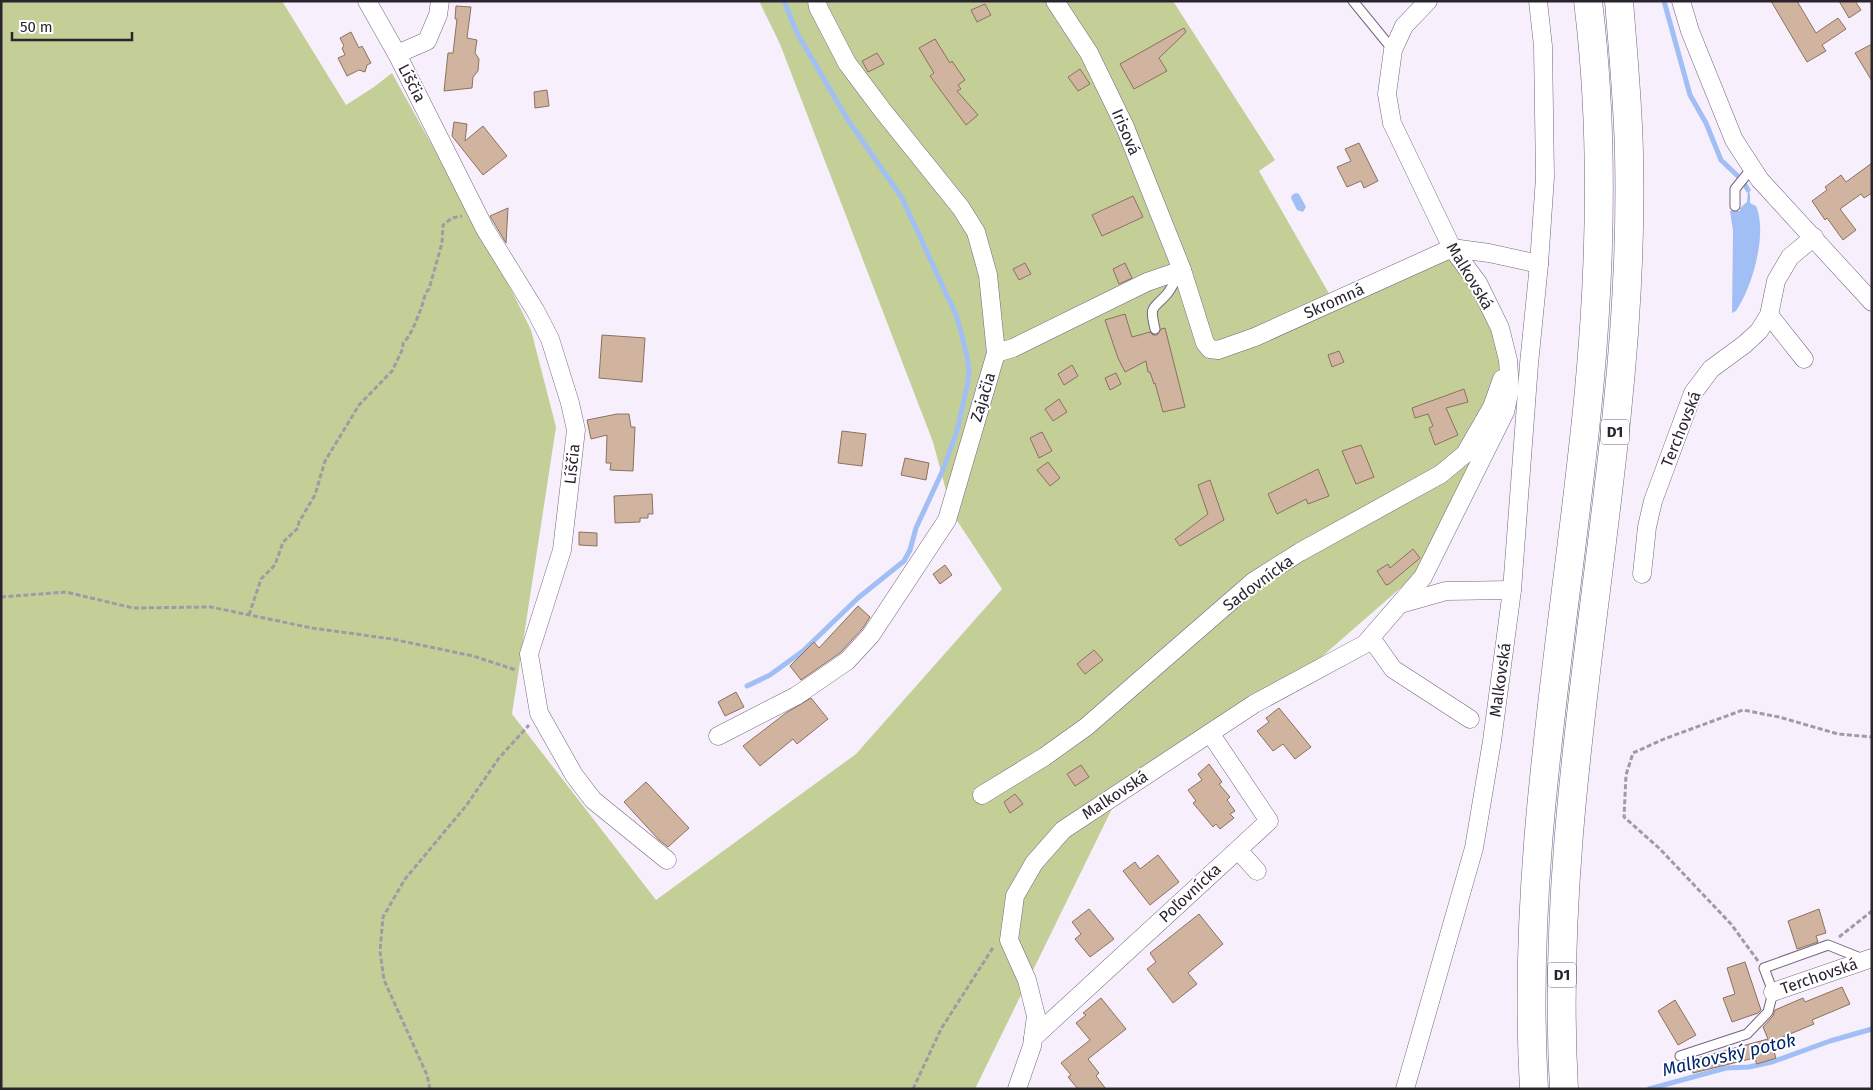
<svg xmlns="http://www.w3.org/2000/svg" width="1873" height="1090" font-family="'Fira Sans',sans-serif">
	<rect width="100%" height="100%" fill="#f7f0fc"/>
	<polygon fill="#c3cf96" points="1,1 282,1 346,105 374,87 392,73 505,277 531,330 556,427 512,714 656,900 856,754 1002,589 952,513 933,442 780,44 759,1 1173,1 1275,160 1259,171 1331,297 1427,255 1442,241 1490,303 1505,369 1505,398 1421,570 1318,660 1127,778 975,1089 1,1089"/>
	<g fill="#a1bff4">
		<path d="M1748 190 1750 194V203L1756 206C1768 233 1752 288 1736 311L1732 313 1733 231 1730 211H1740V208L1747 202Z"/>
		<polygon points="1296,193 1299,194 1306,207 1303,212 1297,210 1291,198 1292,195"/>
	</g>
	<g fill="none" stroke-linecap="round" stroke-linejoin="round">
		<g stroke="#a1bff4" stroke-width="5">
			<polyline points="1664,1 1690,95 1706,123 1721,160 1743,181 1748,190"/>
			<polyline points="747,686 770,675 803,651 858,598 904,561 910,550 916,528 942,472 957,431 967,386 969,371 967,356 957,317 902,198 848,120 797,33 784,1"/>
			<polyline points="1649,1089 1726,1068 1749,1067 1772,1062 1830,1041 1872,1029"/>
		</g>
	</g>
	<g fill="#d1b49f" stroke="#8c715e">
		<polygon points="1771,1 1797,1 1816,33 1838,18 1846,29 1822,45 1826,51 1807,62"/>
		<polygon points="1839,1 1855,1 1861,10 1849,18"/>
		<polygon points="985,4 991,15 977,22 971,10"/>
		<polygon points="456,6 471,7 467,38 477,40 475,53 479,59 478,71 473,77 472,88 444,91 448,53 453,53 457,19 455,19"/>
		<polygon points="1184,28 1186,32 1159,58 1167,71 1134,89 1120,64"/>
		<polygon points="351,32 359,48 362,46 371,63 367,65 365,72 359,70 347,76 338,58 345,55 342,48 344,46 340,38"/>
		<polygon points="935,39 950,63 952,61 965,80 958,85 961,89 957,91 978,115 966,125 930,76 934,73 919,48"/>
		<polygon points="1872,44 1872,81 1855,53"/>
		<polygon points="877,53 884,64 868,72 862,61"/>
		<polygon points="1080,69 1090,84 1078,91 1068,77"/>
		<polygon points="547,90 549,106 535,108 534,92"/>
		<polygon points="454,122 467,124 465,141 483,126 507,156 483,175 452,136"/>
		<polygon points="1359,143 1378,181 1364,188 1361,181 1347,187 1337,167 1351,161 1345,149"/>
		<polygon points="1872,163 1872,193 1864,198 1861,194 1840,209 1856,230 1843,240 1827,218 1825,220 1812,201 1827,190 1825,187 1841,175 1846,182"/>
		<polygon points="1133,196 1143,217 1102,236 1092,215"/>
		<polygon points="508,208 506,243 490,216"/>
		<polygon points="1025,263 1031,274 1019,280 1013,269"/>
		<polygon points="1125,263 1132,278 1119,284 1113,269"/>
		<polygon points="1125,314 1132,337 1150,332 1153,335 1157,335 1161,329 1165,328 1185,407 1163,412 1155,383 1154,384 1150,372 1148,372 1146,361 1125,372 1118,358 1105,320"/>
		<polygon points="602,335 645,338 642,382 599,378"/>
		<polygon points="1339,351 1344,362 1332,367 1328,355"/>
		<polygon points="1072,365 1078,376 1064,385 1058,374"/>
		<polygon points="1116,373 1121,384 1110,390 1105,378"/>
		<polygon points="1464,389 1468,402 1446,408 1458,435 1435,445 1429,428 1433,426 1428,414 1415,418 1412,408"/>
		<polygon points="1059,399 1067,412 1053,421 1045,409"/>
		<polygon points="617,414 629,414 631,427 635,427 633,471 610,470 611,463 606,463 607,435 591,439 587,420"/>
		<polygon points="842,431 866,434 862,466 838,463"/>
		<polygon points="1042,432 1052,451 1039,458 1030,438"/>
		<polygon points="1361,445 1374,477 1356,484 1342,451"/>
		<polygon points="905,458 929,463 926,480 901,475"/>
		<polygon points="1048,462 1060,478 1050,486 1037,470"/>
		<polygon points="1318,469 1329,496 1308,504 1306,499 1277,514 1268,494"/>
		<polygon points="1210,480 1224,520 1180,546 1175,539 1208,514 1198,485"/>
		<polygon points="652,494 653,514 648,514 648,518 640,518 640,522 615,523 614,496"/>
		<polygon points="579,532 597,533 597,546 579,545"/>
		<polygon points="1413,549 1420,558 1389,584 1386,585 1377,571 1388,564 1390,568"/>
		<polygon points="945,565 952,575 940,584 933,574"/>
		<polygon points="858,606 870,617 863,628 840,653 801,680 790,666 814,642 819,648"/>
		<polygon points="1094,650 1103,660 1085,674 1077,664"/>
		<polygon points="736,692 744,707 725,716 718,702"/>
		<polygon points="811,698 828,719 797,744 793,739 760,766 743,746 786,713"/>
		<polygon points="1279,708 1311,747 1295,759 1283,744 1273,751 1257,731 1269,722 1266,718"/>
		<polygon points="1209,764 1222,782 1219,784 1230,797 1227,800 1235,811 1230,814 1234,818 1220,829 1216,824 1213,827 1193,803 1196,801 1188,790 1202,780 1198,774"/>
		<polygon points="1081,765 1089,777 1075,786 1067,774"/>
		<polygon points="646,782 689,828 668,847 659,840 624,802"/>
		<polygon points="1015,794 1023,804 1010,813 1004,802"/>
		<polygon points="1158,855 1179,882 1150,905 1123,871 1135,862 1140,869"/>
		<polygon points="1089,909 1114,939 1090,957 1075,939 1081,934 1072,922"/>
		<polygon points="1819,909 1826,933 1816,936 1818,942 1797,949 1788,921"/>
		<polygon points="1199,914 1223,944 1188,973 1197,984 1173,1003 1147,969 1156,962 1150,953"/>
		<polygon points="1745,962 1761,1010 1758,1013 1732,1022 1723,998 1735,994 1727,968"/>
		<polygon points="1842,987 1850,1004 1812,1020 1814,1024 1771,1042 1776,1058 1757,1064 1754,1058 1693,1073 1690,1060 1768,1039 1763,1027 1773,1016 1775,1010 1803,998 1805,1002"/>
		<polygon points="1101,998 1126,1029 1088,1059 1099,1073 1096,1076 1106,1089 1078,1089 1068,1077 1071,1075 1061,1063 1090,1040 1076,1023 1086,1015 1083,1013"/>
		<polygon points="1675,1000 1696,1035 1678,1045 1658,1011"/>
	</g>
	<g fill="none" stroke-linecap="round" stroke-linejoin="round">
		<g stroke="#74647e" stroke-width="11">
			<g id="service">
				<polyline points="1353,1 1393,50"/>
				<polyline points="1735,206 1735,189 1752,168"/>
				<path d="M1155 329C1149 304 1153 310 1167 294 1172 288 1176 279 1180 272"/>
				<polyline points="1680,1056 1747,1034 1768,1012 1773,992 1764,968 1828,945 1863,959"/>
			</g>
		</g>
		<g stroke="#74647e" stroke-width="19">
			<g id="minor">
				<polyline points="367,1 397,54 485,229 535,310 550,339 570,403 576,430 562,550 529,654 539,713 574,775 593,800 667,860"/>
				<polyline points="1055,1 1089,53 1125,127 1182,270"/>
				<polyline points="1681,1 1690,31 1734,140 1760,180 1872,302"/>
				<polyline points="397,54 427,41 438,15 440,1"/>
				<polyline points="1769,315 1804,359"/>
				<polyline points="996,353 1013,348 1147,282 1182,270 1205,343 1210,349 1218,350 1255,337 1452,248 1489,253 1539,264"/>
				<polyline points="1642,574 1647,527 1653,501 1693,393 1711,369 1745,344 1759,331 1769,315 1776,281 1790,257 1814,237"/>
				<polyline points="1400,604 1446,591 1512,590"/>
				<polyline points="1371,638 1393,669 1470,719"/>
				<polyline points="718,736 796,696 847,661 871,635 947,520 996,353 988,275 976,232 961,208 883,111 847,63 818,7 817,1"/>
				<polyline points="982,795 1044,757 1086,727 1254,581 1300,552 1441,474 1465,454 1492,407 1502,379"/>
				<polyline points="1238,850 1257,871"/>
				<polyline points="1773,992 1872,958"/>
				<polyline points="1033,1038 1269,821 1210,733"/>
				<polyline points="1017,1089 1032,1046 1036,1016 1027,980 1009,940 1015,896 1034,863 1063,830 1254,704 1365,644 1423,577 1505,412 1510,389 1508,360 1500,328 1478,283 1452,248 1392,123 1387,94 1393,50 1404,26 1428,1"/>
				<polyline points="1405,1089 1474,848 1492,741 1512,590 1529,364 1539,264 1545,177 1543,46 1538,1"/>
			</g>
		</g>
		<g stroke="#74647e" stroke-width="29">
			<g id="motorway">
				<path d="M1534 1089C1520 854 1567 623 1589 390 1601 261 1604 130 1588 1"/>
				<path d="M1564 1089C1551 861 1594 637 1617 412 1626 326 1631 240 1629 154 1628 103 1623 52 1619 1"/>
			</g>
		</g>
		<g stroke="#a19aa6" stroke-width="3" stroke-dasharray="5 2.5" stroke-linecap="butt">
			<polyline points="1,597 66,592 133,608 211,607 312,628 392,639 473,656 516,670"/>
			<path d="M249 615 261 579 275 565 283 542 298 528 299 522 315 495 325 461 359 405 392 371 403 348V343C411 336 416 321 420 311 424 303 423 295 429 289L442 243 443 225 452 218 462 216"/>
			<polyline points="1839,937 1872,911"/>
			<polyline points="1758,961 1731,924 1659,848 1624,817 1626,775 1633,753 1664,739 1743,710 1779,717 1838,734 1872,737"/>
			<polyline points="430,1089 427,1075 384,980 380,951 383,917 405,879 466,806 499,758 529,725"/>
			<polyline points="913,1089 941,1029 994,946"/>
		</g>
		<use href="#service" stroke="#fff" stroke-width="9"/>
		<use href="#minor" stroke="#fff" stroke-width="18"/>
		<use href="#motorway" stroke="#fff" stroke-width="28"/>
	</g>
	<g text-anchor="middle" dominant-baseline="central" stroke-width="4" stroke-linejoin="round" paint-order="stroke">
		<g fill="#fff" stroke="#6b666d" stroke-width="1">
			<rect x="1601" y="419.5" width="28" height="25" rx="4"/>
			<rect x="1548" y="962.5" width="28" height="25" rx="4"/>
		</g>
		<g font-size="15" font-weight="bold" fill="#2b242f">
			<text x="1615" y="432">D1</text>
			<text x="1562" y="975">D1</text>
		</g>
		<g font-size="16" fill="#2b242f" stroke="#fff">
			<text transform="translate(412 83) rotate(63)">Líščia</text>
			<text transform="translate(1126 132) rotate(67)">Irisová</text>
			<text transform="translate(1470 276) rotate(59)">Malkovská</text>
			<text transform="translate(1334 301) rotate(-24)">Skromná</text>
			<text transform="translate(983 397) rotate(-73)">Zajačia</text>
			<text transform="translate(1681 429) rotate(-68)">Terchovská</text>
			<text transform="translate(572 464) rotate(-84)">Líščia</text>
			<text transform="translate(1258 583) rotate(-36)">Sadovnícka</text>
			<text transform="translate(1500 680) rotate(-82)">Malkovská</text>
			<text transform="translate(1115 795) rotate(-33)">Malkovská</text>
			<text transform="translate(1190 893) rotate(-43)">Poľovnícka</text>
			<text transform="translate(1819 976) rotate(-19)">Terchovská</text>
		</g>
		<g font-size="18" font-style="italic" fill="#00266e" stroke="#fff">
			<text transform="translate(1729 1055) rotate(-13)">Malkovský potok</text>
		</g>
	</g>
	<rect width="1873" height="1090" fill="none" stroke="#2b242f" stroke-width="5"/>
	<path d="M12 32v8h120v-8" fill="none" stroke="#2b242f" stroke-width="2.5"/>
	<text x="20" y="32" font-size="15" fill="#2b242f" stroke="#ffffff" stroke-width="4" paint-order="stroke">50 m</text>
</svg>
